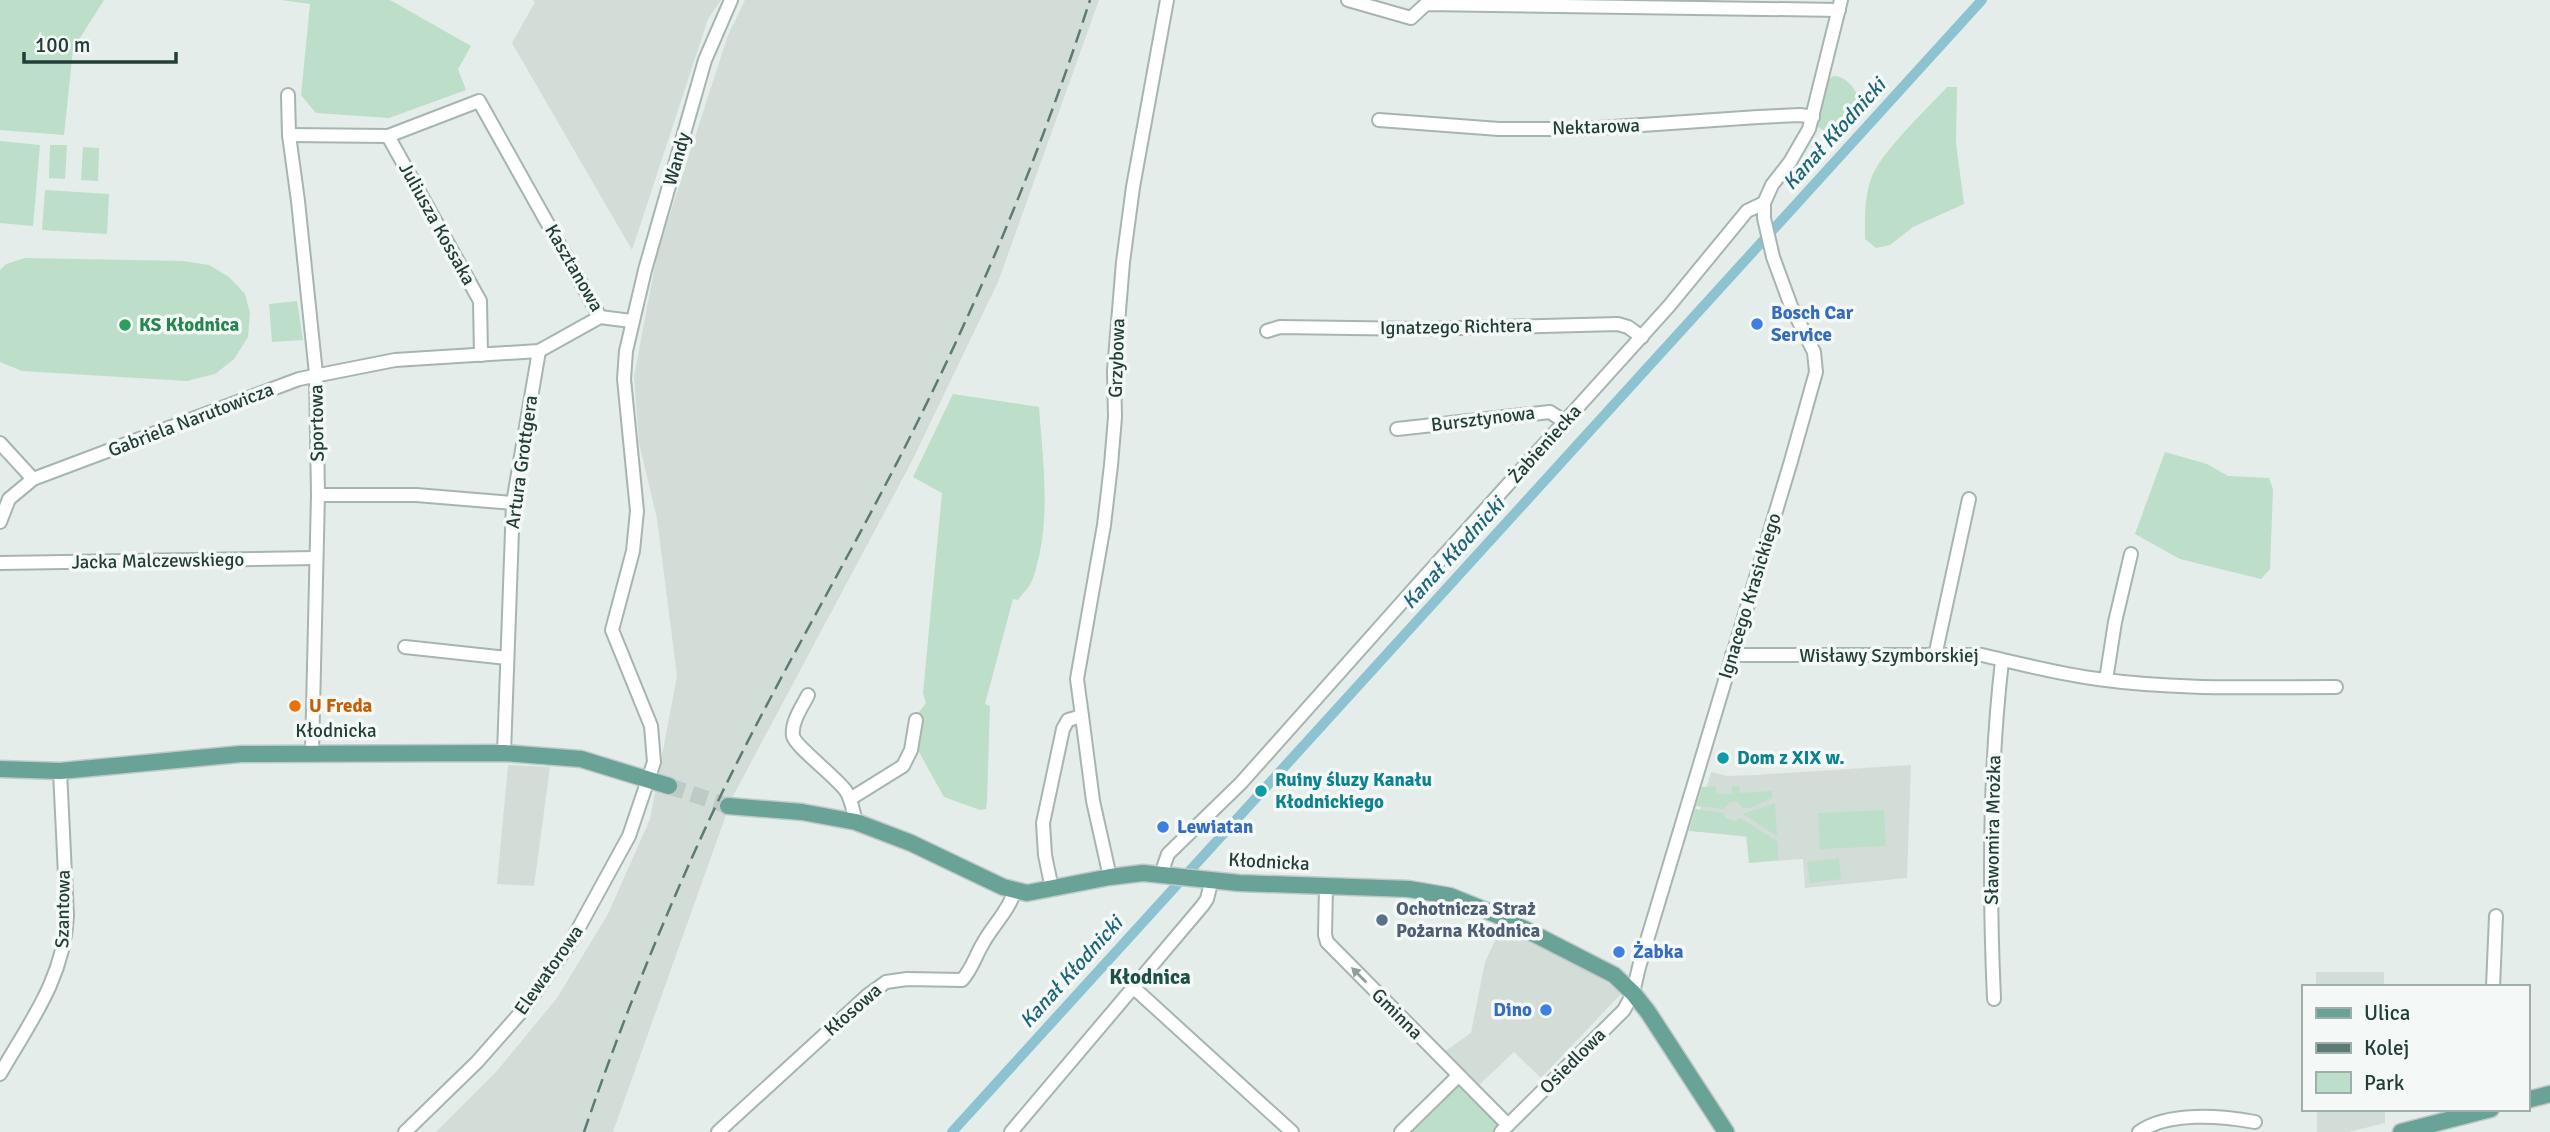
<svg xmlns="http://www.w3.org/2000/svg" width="2550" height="1132" font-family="Signika,sans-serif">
	<rect width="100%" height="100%" fill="#e4ede9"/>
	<g fill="#d2ddd8">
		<polygon points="533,0 721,0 708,19 632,250 512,43 535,2"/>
		<polygon points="745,0 1099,0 998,282 912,461 732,798 613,1132 436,1132 496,1072 557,998 608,914 650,819 677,676 657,519 639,443 634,377 657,254 728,35"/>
		<polygon points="508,765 550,767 534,886 497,884"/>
		<polygon points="1911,765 1907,878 1805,888 1803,859 1749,863 1746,837 1694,831 1711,772 1727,776 1754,775"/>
		<polygon points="1501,928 1601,978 1621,994 1541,1078 1514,1052 1478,1086 1444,1052 1471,1033 1485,962"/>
		<rect x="2316" y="972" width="68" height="15"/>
		<polygon points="2317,1109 2385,1109 2385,1123 2349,1132 2317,1132"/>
	</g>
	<g fill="#bddec8">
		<polygon points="0,0 104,0 73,49 64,135 0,130"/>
		<polygon points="281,0 390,0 471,46 458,69 466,90 389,118 316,113 301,95 310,4"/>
		<path d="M1834 76C1845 76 1856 88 1858 99L1829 134 1815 125 1828 79Z"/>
		<path d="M1947 87H1957L1956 143 1964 204 1913 227 1890 245 1876 248 1865 239C1865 219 1864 199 1871 179 1879 154 1928 108 1947 87Z"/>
		<polygon points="0,141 40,145 33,226 0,223"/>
		<polygon points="50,145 67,145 65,179 49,178"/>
		<polygon points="83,147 99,148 98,181 81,180"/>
		<polygon points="45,190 109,194 107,234 42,230"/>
		<polygon points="25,258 183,261 209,265 229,277 245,294 250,313 248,337 234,359 215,374 187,381 22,371 0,362 0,270 6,264"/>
		<polygon points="297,301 303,340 272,342 269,304"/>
		<path d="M953 394 1039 407C1043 464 1052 523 1033 578 1031 586 1023 593 1018 600L1013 599 985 704 990 706 987 800 986 809 980 810 944 797 919 752V712L926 703 923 693 942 493 913 477Z"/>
		<polygon points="2165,452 2207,464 2228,476 2269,478 2273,489 2270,569 2261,579 2180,559 2135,534"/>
		<polygon points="1715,786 1717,794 1732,794 1732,786 1739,786 1740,793 1772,791 1772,798 1750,808 1743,808 1736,801 1730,802 1723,809 1696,806 1702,787"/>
		<polygon points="1775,803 1777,836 1743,814"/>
		<polygon points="1695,809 1723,813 1726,819 1735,821 1740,818 1778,842 1778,860 1749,863 1747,836 1689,831"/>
		<polygon points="1884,810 1886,846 1820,849 1818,813"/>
		<polygon points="1839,858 1841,879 1810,883 1807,862"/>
		<polygon points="1458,1083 1497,1122 1497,1128 1493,1132 1408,1132"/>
	</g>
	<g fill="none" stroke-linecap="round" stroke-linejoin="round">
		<polyline stroke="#8dc2d1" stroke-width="10" points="952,1132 1982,0"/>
		<polyline stroke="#bdcac6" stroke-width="16" stroke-dasharray="16 8" stroke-linecap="butt" points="669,786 728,806"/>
		<g stroke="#a6b5b1" stroke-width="16">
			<g id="minor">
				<polyline points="1348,0 1411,18 1426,4 1839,10"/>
				<polyline points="288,95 289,135 298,201 316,374 318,495 312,752"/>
				<polyline points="1379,120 1499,129 1584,129 1758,117 1800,115 1813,117"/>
				<polyline points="289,135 388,136 479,101 600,317"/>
				<polyline points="388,136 480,301 481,355"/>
				<polyline points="1267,331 1280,327 1422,329 1618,324 1628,327 1642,337"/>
				<polyline points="1397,429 1550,412 1565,422"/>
				<polyline points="0,443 33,479"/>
				<polyline points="318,495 416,495 513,503"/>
				<polyline points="0,522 9,499 33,479 299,379 395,360 539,351 600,317 631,321"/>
				<polyline points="0,563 316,558"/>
				<polyline points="405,647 507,658"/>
				<path d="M1732 655H1982C2021 664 2059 674 2098 679 2177 690 2257 687 2336 687"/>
				<polyline points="1935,656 1969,499"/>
				<polyline points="2106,680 2115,622 2131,554"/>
				<path d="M808 695C802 707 791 722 793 736 795 746 836 777 846 791 852 800 853 812 856 822"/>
				<polyline points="1082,716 1093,801 1110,877"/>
				<polyline points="504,753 513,503 539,351"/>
				<polyline points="850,799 903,766 911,750 916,720"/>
				<polyline points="1161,874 1168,854 1241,783 1420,582 1669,306 1747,211 1764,203"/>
				<polyline points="1326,886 1325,935 1327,942 1508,1125"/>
				<polyline points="1052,889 1045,855 1043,823 1063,729 1068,720 1082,716 1077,679 1104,525 1111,465 1115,417 1114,371 1123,262 1133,187 1167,0"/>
				<polyline points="2493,987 2496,916"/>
				<polyline points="1134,988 1292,1132"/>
				<path d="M1994 999C1989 887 1989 773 2002 661"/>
				<path d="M0 1074C30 1022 64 978 67 916L60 771"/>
				<polyline points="405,1132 477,1062 522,1011 572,940 629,836 654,762 651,726 612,630 633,551 637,511 624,379 626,351 645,270 705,60 731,0"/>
				<path d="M718 1132 868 995 886 982 907 979 962 980C972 969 975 957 982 945 992 926 1008 912 1015 891"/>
				<polyline points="1011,1132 1203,905 1207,899 1212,879"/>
				<polyline points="1401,1132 1458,1076"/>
				<polyline points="1501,1132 1624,1010 1633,993 1639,967 1791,461 1816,372 1814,352 1791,306 1773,257 1764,218 1764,203 1772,185 1790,162 1809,129 1841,0"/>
				<path d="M2139 1132C2168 1111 2222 1116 2255 1122"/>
			</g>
		</g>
		<g stroke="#c1c9c8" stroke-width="19">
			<g id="major">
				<polyline points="0,769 60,771 241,754 504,753 581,759 669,786"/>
				<polyline points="728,806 802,812 856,822 911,843 1003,887 1027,893 1110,877 1143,873 1239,883 1409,889 1450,896 1497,915 1614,975 1633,993 1648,1012 1726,1132"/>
				<polyline points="2527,1100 2550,1094"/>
				<polyline points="2401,1132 2491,1109"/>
			</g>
		</g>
		<use href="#minor" stroke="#fff" stroke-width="12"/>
		<use href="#major" stroke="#69a297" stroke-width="16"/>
		<path stroke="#5e7a74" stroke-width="2.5" stroke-dasharray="14 7" stroke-linecap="butt" d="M584 1132C623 1018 668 906 720 797 781 671 853 552 915 427 984 289 1043 146 1090 0"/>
	</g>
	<defs><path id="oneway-solid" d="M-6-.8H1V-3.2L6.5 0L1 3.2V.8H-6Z" transform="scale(1.75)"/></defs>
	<use fill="#919e9c" href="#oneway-solid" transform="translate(1359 975) rotate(-135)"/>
	<g fill="#3f7fe0" stroke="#f4f9f7" stroke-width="2.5">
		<circle cx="1757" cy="324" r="7"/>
		<circle cx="1163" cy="827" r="7"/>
		<circle cx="1619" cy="952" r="7"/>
		<circle cx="1546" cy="1010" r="7"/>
	</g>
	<circle fill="#2e9e5b" stroke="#f4f9f7" stroke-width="2.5" cx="125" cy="325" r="7"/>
	<circle fill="#e8710a" stroke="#f4f9f7" stroke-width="2.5" cx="295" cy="706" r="7"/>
	<g fill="#0f9aa8" stroke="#f4f9f7" stroke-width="2.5">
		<circle cx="1723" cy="758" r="7"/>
		<circle cx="1261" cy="791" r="7"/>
	</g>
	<circle fill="#5c6f8a" stroke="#f4f9f7" stroke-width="2.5" cx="1382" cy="920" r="7"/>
	<g text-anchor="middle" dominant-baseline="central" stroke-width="7" stroke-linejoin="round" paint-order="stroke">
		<g font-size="19" fill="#233e39" stroke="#f4f9f7">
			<text transform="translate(1596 127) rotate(-2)">Nektarowa</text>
			<text transform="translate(677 159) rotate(-74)">Wandy</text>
			<text transform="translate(437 224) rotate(61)">Juliusza Kossaka</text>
			<text transform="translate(574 268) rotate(60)">Kasztanowa</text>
			<text transform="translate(1456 327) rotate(-1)">Ignatzego Richtera</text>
			<text transform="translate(1117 358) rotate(-88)">Grzybowa</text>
			<text transform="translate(1483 419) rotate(-7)">Bursztynowa</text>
			<text transform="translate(191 420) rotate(-21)">Gabriela Narutowicza</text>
			<text transform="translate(317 423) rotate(-91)">Sportowa</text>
			<text transform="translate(1545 444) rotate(-48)">Żabieniecka</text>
			<text transform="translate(522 462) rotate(-82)">Artura Grottgera</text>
			<text transform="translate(158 561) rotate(-1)">Jacka Malczewskiego</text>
			<text transform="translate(1750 596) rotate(-73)">Ignacego Krasickiego</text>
			<text x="1889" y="656">Wisławy Szymborskiej</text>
			<text x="336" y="731">Kłodnicka</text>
			<text transform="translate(1993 830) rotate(-89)">Sławomira Mrożka</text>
			<text transform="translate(1269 862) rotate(3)">Kłodnicka</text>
			<text transform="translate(63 909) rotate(-89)">Szantowa</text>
			<text transform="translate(549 970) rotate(-55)">Elewatorowa</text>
			<text transform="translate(853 1010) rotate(-41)">Kłosowa</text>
			<text transform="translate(1397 1014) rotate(45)">Gminna</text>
			<text transform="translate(1573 1061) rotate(-45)">Osiedlowa</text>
		</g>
		<g font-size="19" font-weight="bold" fill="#366cbe" stroke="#f4f9f7" text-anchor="start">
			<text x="1771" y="313">Bosch Car<tspan x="1771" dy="22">Service</tspan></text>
			<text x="1177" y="827">Lewiatan</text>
			<text x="1633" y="952">Żabka</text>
			<text x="1532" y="1010" text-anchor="end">Dino</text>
		</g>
		<g font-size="19" font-weight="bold" fill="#27864d" stroke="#f4f9f7" text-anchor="start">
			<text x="139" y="325">KS Kłodnica</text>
		</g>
		<g font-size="19" font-weight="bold" fill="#c56008" stroke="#f4f9f7" text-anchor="start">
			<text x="309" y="706">U Freda</text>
		</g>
		<g font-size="19" font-weight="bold" fill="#0d838f" stroke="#f4f9f7" text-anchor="start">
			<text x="1737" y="758">Dom z XIX w.</text>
			<text x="1275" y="780">Ruiny śluzy Kanału<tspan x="1275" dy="22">Kłodnickiego</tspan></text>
		</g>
		<g font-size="19" font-weight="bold" fill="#4e5e75" stroke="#f4f9f7" text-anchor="start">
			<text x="1396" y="909">Ochotnicza Straż<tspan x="1396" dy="22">Pożarna Kłodnica</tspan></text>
		</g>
		<g font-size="21" font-style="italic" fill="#1e657a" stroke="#f4f9f7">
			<text transform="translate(1834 134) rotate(-48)">Kanał Kłodnicki</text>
			<text transform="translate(1453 553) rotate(-48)">Kanał Kłodnicki</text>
			<text transform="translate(1071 972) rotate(-48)">Kanał Kłodnicki</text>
		</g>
		<g font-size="21" font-weight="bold" fill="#1f5047" stroke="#f4f9f7">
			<text x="1150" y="977">Kłodnica</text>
		</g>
	</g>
	<rect x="2302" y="985" width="228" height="126" fill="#f4f9f7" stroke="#a0aeab" stroke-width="2"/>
	<rect x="2316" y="1008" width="35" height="10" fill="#69a297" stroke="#a0aeab" stroke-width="2"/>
	<text x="2364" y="1020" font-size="21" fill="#233e39">Ulica</text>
	<rect x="2316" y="1043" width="35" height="10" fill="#5e7a74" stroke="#a0aeab" stroke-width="2"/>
	<text x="2364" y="1055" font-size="21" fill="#233e39">Kolej</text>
	<rect x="2316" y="1072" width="35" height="21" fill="#bddec8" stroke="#a0aeab" stroke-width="2"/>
	<text x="2364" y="1090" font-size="21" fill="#233e39">Park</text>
	<path d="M24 52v10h152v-10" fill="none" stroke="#233e39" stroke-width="3.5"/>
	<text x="35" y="52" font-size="21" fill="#233e39" stroke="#f4f9f7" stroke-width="5" paint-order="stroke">100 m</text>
</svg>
